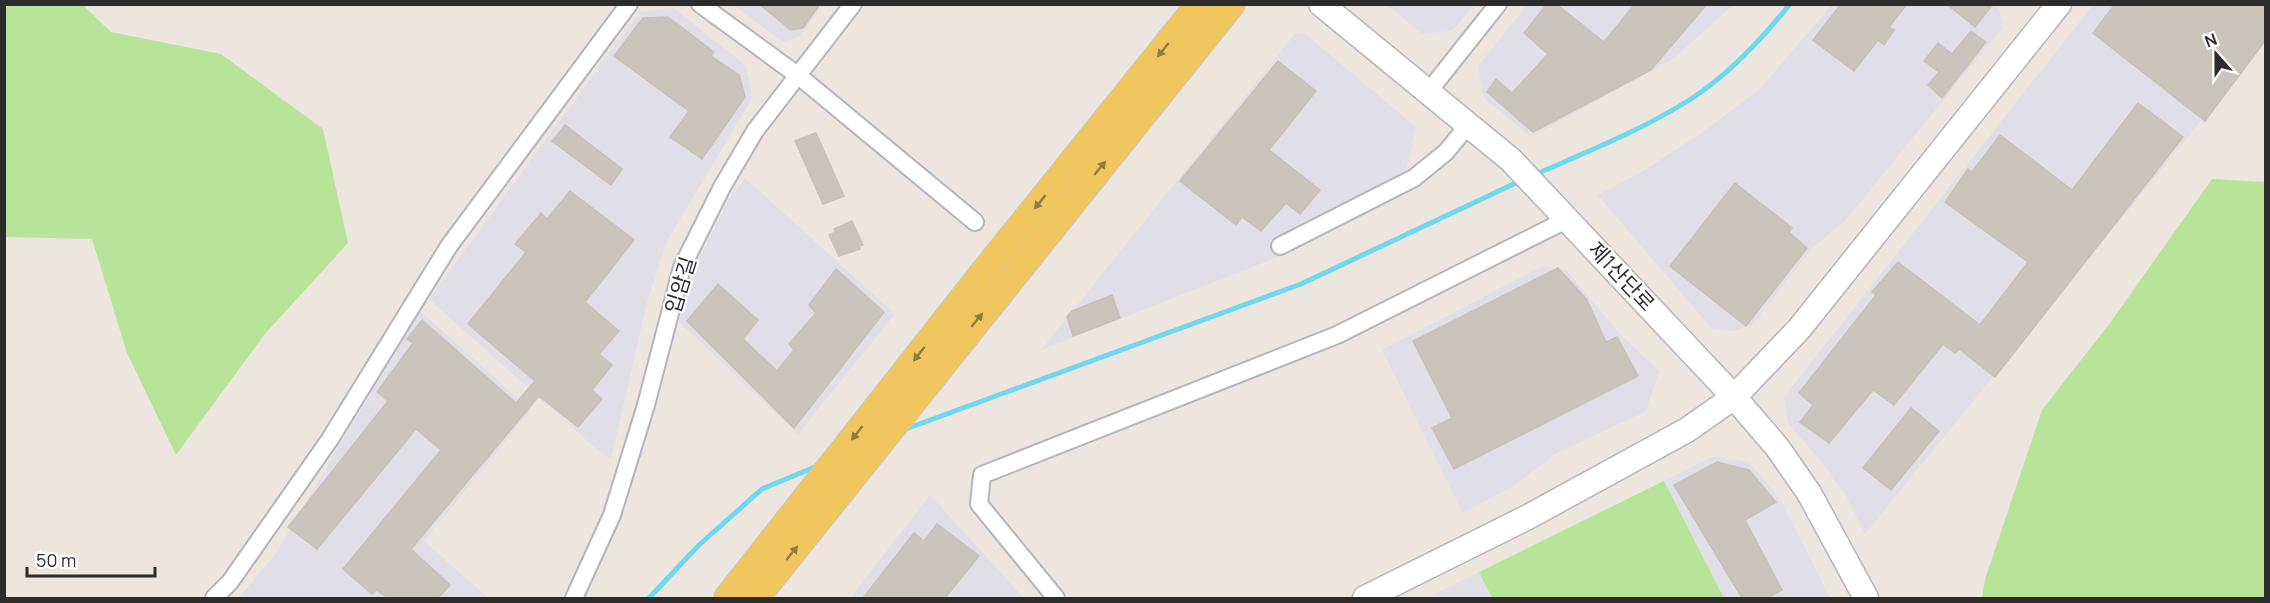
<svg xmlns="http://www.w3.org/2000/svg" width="2270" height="603" font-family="Manrope,'Noto Sans KR',sans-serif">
	<rect width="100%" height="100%" fill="#ede6de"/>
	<g fill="#e0dee6">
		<polygon points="734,5 824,5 800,36 783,42"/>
		<polygon points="1387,5 1474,5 1453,30 1423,34"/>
		<polygon points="1527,5 1733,5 1673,59 1531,137 1484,98 1478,66"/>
		<polygon points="1832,5 1998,5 2003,27 1844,222 1813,247 1752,325 1732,331 1712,329 1598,195 1640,173 1700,134 1758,91"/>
		<polygon points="2093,5 2265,5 2265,42 1865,534 1846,496 1824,465 1788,423 1784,397"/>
		<polygon points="674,8 746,66 752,99 667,241 647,302 611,459 600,452 429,299 640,12"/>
		<polygon points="1304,33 1416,127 1406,170 1300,228 1273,239 1280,256 1041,350 1295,34"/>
		<polygon points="745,178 895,314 798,434 679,322 698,262 728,201"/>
		<polygon points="1543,266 1565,269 1619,333 1659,371 1646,411 1555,454 1513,486 1463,513 1382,350"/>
		<polygon points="420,311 531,410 424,541 488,598 239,598 276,553"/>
		<polygon points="1714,456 1749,462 1780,499 1830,598 1724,598 1664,481"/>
		<polygon points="930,495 1024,598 850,598"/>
		<polygon points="1479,572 1492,598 1427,598"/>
	</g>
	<g fill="#b8e49a">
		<polygon points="82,4 111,32 221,54 323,129 348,243 264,335 176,455 127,353 92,239 5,237 5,5"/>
		<polygon points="2212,179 2265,182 2265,598 1982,598 1985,579 2042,410 2110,323"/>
		<polygon points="1664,481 1724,598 1492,598 1479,572"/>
	</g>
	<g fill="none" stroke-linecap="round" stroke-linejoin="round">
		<g stroke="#70d7f0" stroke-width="5">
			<path d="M1534 175C1587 152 1642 130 1691 99 1728 75 1762 39 1790 4"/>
			<polyline points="903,430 1301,284 1520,181"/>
			<polyline points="649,598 699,545 762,489 820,465"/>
		</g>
	</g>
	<g fill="#c9c4bc" stroke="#c9c1b7" stroke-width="1.5">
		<polygon points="759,4 820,4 803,28 791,30"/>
		<polygon points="1547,4 1556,4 1604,42 1635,4 1707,4 1651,70 1533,132 1487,92 1496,79 1512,93 1548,54 1524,33"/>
		<polygon points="1841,4 1907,4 1889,27 1894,30 1884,45 1878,40 1854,71 1813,40"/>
		<polygon points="1947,4 1993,4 1975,27"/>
		<polygon points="2115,4 2265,4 2265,41 2205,121 2093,33"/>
		<polygon points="668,17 714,52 711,56 739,75 745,97 702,159 670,137 689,111 614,56 643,18"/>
		<polygon points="1971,31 1986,42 1942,98 1928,85 1939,72 1924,61 1938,43 1952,54"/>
		<polygon points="1278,61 1316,91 1269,150 1320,190 1300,214 1286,203 1261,231 1242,217 1236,225 1180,181"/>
		<polygon points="2138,103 2183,137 1995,377 1959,349 1955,353 1943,344 1894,405 1873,390 1829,443 1800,422 1813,405 1799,393 1876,295 1872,292 1898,262 1980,325 2028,262 1945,202 1968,169 1972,172 2000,135 2072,190"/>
		<polygon points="565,125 622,169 611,185 552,141"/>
		<polygon points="816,133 844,196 823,204 795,141"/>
		<polygon points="1735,183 1792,228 1789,232 1807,248 1746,326 1670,266"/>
		<polygon points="570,191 634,240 585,302 619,331 599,354 612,365 592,390 602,399 578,427 539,396 411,549 450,585 438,598 388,598 376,590 372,594 343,569 441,450 416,429 317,549 288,527 388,401 377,392 413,343 407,339 422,320 516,403 535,381 468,324 526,252 515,244 541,213 547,219"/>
		<polygon points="852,221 863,245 859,246 860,249 839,256 829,235 836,232 834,229"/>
		<polygon points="1558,268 1587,300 1606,342 1617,337 1638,376 1454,469 1432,428 1452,418 1413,341"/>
		<polygon points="836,269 884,312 794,428 687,321 718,284 758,320 743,339 777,371 794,350 789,344 816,313 809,305"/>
		<polygon points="1112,295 1120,318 1073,336 1067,317 1072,311"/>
		<polygon points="1911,408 1939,431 1891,490 1863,468"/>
		<polygon points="1717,462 1749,470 1776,502 1745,520 1782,590 1767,598 1742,598 1674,485"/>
		<polygon points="937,524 979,556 945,598 863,598 914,533 924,541"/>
	</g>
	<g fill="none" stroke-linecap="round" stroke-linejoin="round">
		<g stroke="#b2b5bf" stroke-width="20">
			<g id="street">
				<polyline points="700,4 800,77 975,222"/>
				<polyline points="1429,91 1498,4"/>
				<polyline points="1280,246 1414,178 1446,152 1469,124"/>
				<polyline points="214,598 230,582 330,439 449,246 629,4"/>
				<polyline points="574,598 612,515 646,405 682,267 722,187 755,131 853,4"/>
				<polyline points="1056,598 979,504 982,475 1337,335 1568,219"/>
			</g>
		</g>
		<g stroke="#b2b5bf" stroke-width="27">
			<g id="secondary">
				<polyline points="1321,4 1511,160 1734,397 1777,447 1809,493 1866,598"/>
				<polyline points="1365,598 1528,517 1687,430 1734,397 1799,329 2059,4"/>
			</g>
		</g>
		<g stroke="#c8c8c8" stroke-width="28">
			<g id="primary">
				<polyline points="727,598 985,270 1199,4"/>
				<polyline points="756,598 1232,4"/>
			</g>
		</g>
		<use href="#street" stroke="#fff" stroke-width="16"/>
		<use href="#secondary" stroke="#fff" stroke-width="24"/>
		<use href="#primary" stroke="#f2c65e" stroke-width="26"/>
	</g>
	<defs><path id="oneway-solid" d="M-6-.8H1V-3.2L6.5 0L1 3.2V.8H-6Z" transform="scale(1.5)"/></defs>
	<g fill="#8f7945">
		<use href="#oneway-solid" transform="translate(1163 50) rotate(129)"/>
		<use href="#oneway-solid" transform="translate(1100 168) rotate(-51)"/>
		<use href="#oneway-solid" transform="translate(1040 202) rotate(129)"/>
		<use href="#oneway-solid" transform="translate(977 320) rotate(-51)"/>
		<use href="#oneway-solid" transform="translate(919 354) rotate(128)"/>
		<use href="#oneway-solid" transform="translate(857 433) rotate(128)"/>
		<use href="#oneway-solid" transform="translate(792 553) rotate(-51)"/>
	</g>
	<g text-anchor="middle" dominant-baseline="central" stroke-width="4.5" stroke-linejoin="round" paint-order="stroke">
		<g font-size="21" fill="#2c2c2c" stroke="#fff">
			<text transform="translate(1622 276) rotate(47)">제1산단로</text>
			<text transform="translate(680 285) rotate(-73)">입암길</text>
		</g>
	</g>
	<rect width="2270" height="603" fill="none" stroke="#2c2c2c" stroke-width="12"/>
	<g transform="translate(2216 54) rotate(339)" stroke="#ffffff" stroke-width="4.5" paint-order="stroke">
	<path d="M0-4.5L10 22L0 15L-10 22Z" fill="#2c2c2c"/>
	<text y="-9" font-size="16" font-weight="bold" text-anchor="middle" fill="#2c2c2c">N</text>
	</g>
	<path d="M27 567v9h128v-9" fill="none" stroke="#2c2c2c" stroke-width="3"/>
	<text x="36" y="567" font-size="18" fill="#2c2c2c" stroke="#ffffff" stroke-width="4.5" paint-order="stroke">50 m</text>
</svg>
